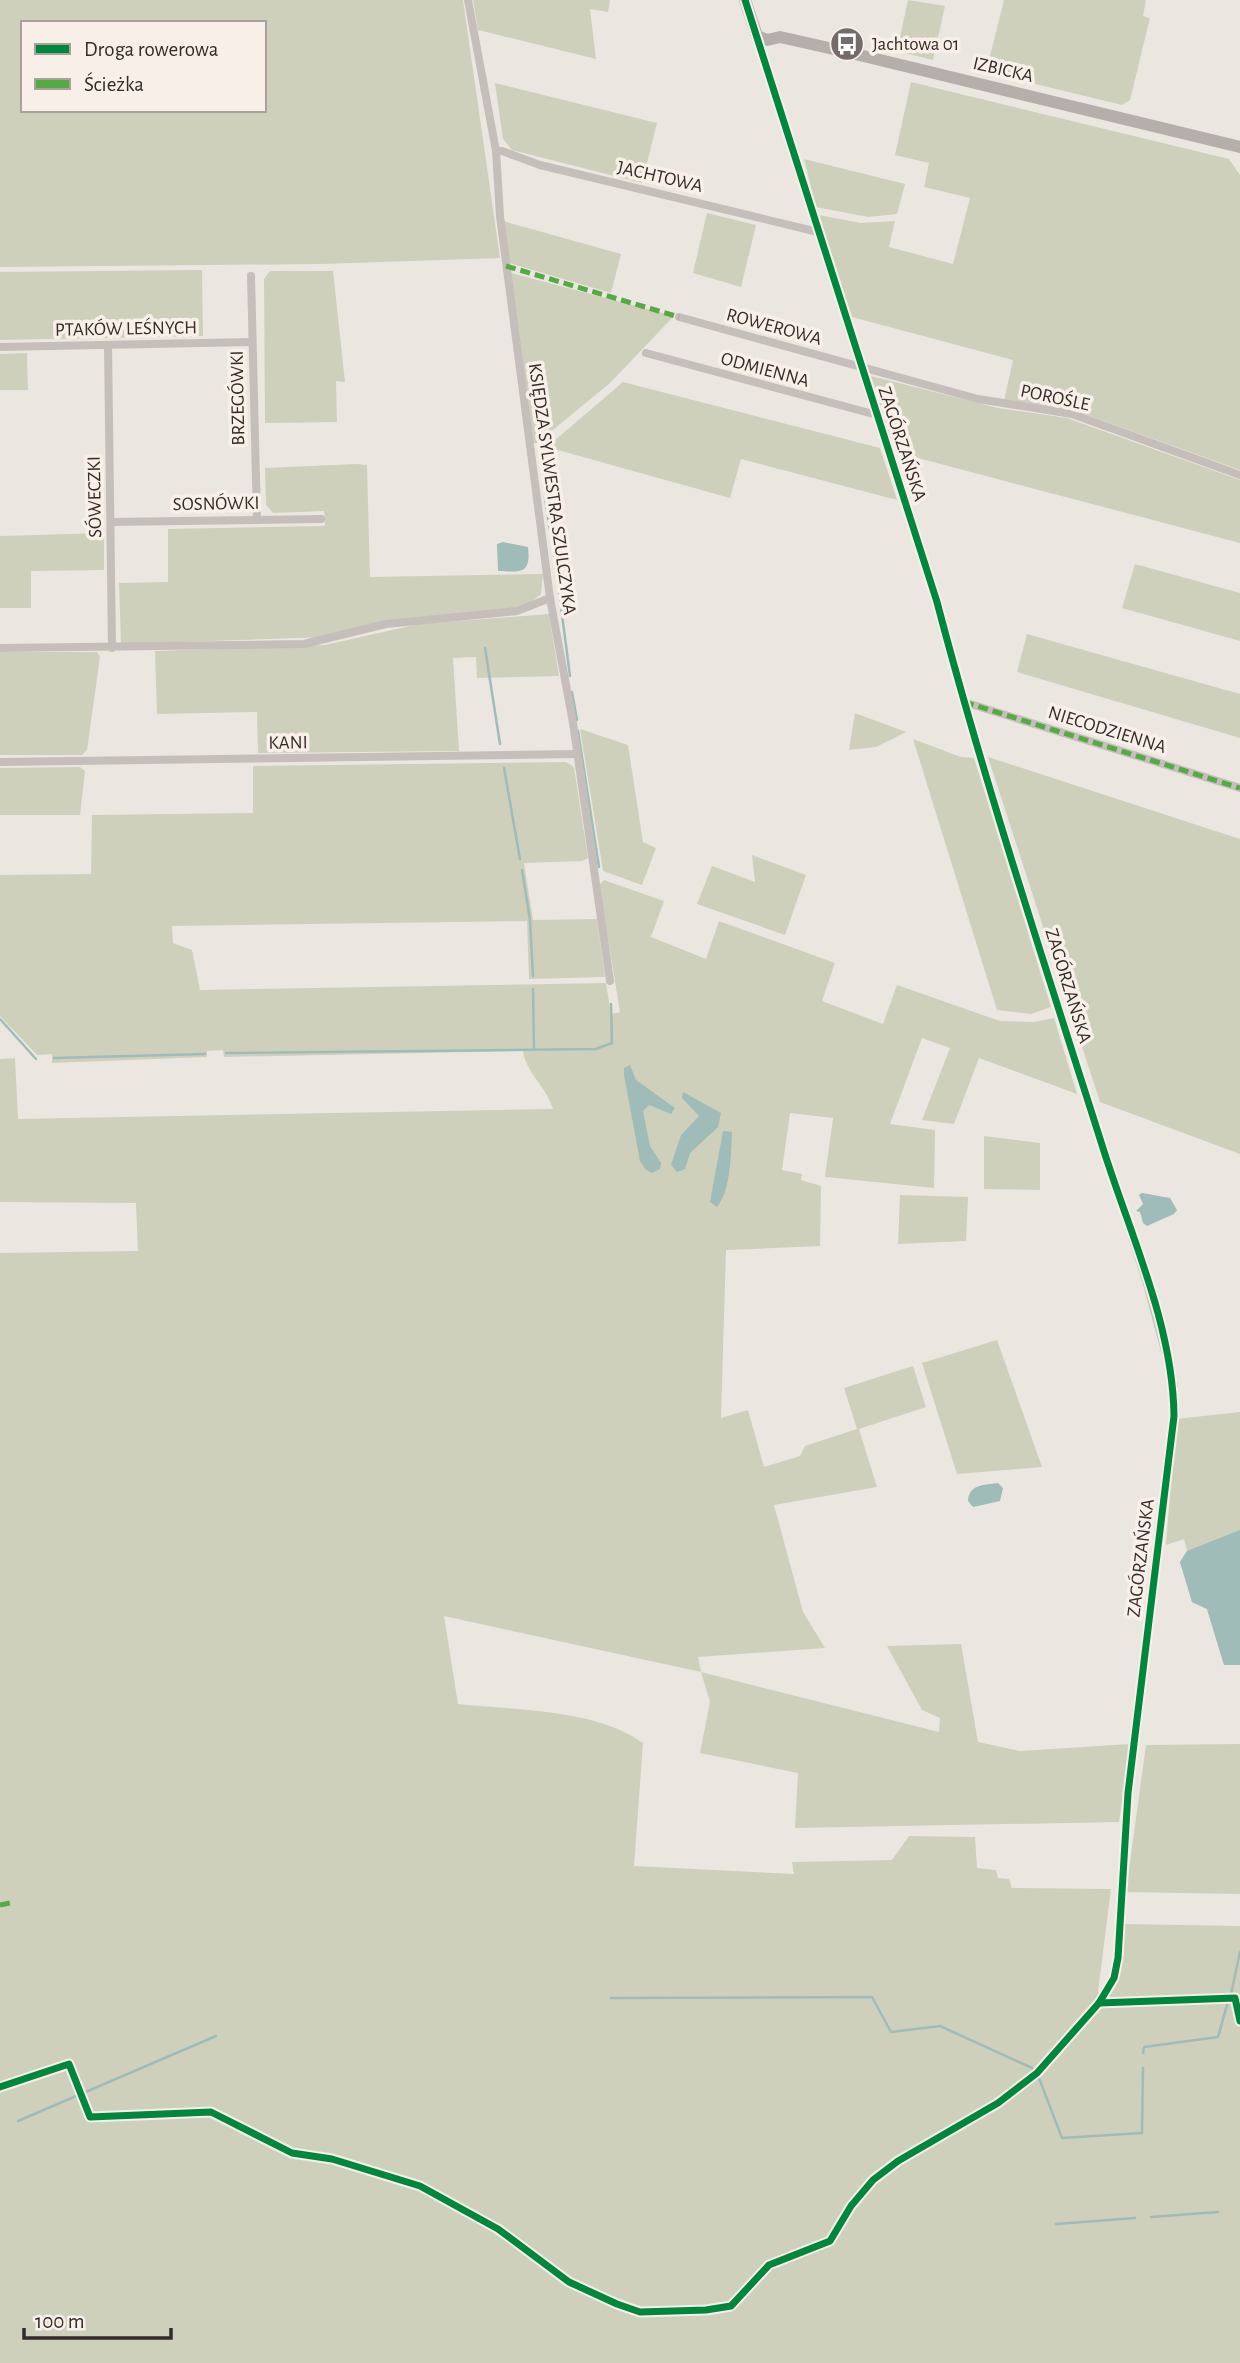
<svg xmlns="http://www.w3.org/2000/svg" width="1240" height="2363" font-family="'Alegreya Sans',sans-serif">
	<rect width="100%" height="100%" fill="#ece6e1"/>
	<g fill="#ced0bc" fill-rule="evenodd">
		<path d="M0 0H463L500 258 321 264 0 267ZM23 23H264V110H23Z"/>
		<polygon points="473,0 610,0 608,12 590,9 596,59 478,30"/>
		<polygon points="908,0 945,6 933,60 897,51"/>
		<polygon points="1004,0 1146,0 1143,16 1150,18 1130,100 1122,105 986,72"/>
		<polygon points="911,82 1229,159 1240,175 1240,470 1073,410 1004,401 1013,360 852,317 819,215 861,223 895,221 889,247 953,264 970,198 924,187 929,163 895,155"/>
		<polygon points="495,83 657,123 642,183 512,150 503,139"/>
		<polygon points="804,159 905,184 897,214 868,217 816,207"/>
		<polygon points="707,213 756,225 741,287 693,273"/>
		<polygon points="503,221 621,254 611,293 509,263"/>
		<polygon points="202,270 203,336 0,340 0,272"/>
		<polygon points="270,271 333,271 345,382 336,381 337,422 265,423 264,279"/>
		<polygon points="511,273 674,316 610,383 537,443 533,443"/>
		<polygon points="27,353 28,390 0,390 0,354"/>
		<polygon points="871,376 998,408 1067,418 1240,480 1240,543 895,452"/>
		<polygon points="623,382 880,448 897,500 741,459 730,498 547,447"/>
		<polygon points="356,464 367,465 370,577 543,574 541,594 530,603 513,608 391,622 328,637 121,644 119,583 168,582 168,529 325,526 324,511 273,513 266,505 265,468"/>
		<polygon points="104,533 104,570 31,571 31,608 0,608 0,536"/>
		<polygon points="1135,564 1240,593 1240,641 1122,608"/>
		<polygon points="549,614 559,676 477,678 476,657 453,658 459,751 258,753 257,712 157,714 155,651 325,645 419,624"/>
		<polygon points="1027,634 1240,694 1240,738 1017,672"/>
		<polygon points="0,652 97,652 100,657 87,750 82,755 0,755"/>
		<polygon points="855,713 906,732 876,747 849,750"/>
		<polygon points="580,729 628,745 643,842 656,848 642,885 603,871"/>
		<polygon points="913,739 961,757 974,758 1051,1007 1031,1014 997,1010"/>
		<polygon points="988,757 1240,839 1240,1154 1100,1102"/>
		<path d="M566 762 574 767 588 858 582 861 524 863 533 920 597 919 605 977 529 979 527 921 172 926 173 943 192 950 200 990 606 983 611 1014 620 1012 599 885 604 880 664 901 651 937 706 959 719 921 835 963 822 1001 883 1024 897 985 1000 1021 1034 1022 1054 1018 1077 1094 979 1058 954 1124 922 1120 950 1048 922 1038 890 1124 935 1130 934 1188 825 1177 833 1118 790 1113 782 1170 802 1174 801 1180 821 1186 820 1246 726 1250 721 1418 748 1410 764 1467 800 1456 805 1446 857 1429 844 1388 913 1366 926 1407 859 1429 877 1487 774 1505 803 1612 825 1648 698 1657 701 1672 939 1732 940 1718 922 1710 887 1646 961 1644 978 1742 1020 1751 1130 1744 1119 1822 795 1828 798 1773 700 1753 710 1702 701 1672 444 1616 458 1704C514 1710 597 1709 643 1743L634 1866 794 1874 792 1862 892 1860 909 1836 975 1837 977 1868 996 1870 998 1878 1009 1879 1012 1888 1111 1889 1098 1992 1115 1988 1123 1924 1240 1926V2363H0V1253L138 1251 136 1203 0 1202V1059L15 1058 18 1119 553 1109C546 1086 526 1073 523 1051L224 1057 223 1050 207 1051V1057L52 1063V1054L37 1055 0 1016V875L91 874 92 815 253 813V766Z"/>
		<polygon points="80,767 85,771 80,815 0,815 0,768"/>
		<polygon points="752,855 806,875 785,935 697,904 712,866 755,882"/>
		<polygon points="984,1136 1040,1143 1040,1190 984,1189"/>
		<polygon points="900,1195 968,1197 966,1241 898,1244"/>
		<polygon points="997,1340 1042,1467 957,1474 922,1363"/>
		<polygon points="1240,1412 1240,1665 1224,1665 1207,1609 1192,1602 1180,1562 1187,1551 1184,1539 1166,1545 1176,1419"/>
		<polygon points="1240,1744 1240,1894 1126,1892 1146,1745"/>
	</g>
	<g fill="#9fbcb9">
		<path d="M503 542 528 547C531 574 522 572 498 571L497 544Z"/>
		<polygon points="630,1065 636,1080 675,1108 671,1114 649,1105 643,1111 650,1146 661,1163 660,1169 652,1173 645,1169 640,1161 624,1075 624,1068"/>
		<polygon points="683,1092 721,1113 718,1127 690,1153 685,1169 677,1172 671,1165 681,1135 699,1116 682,1098"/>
		<path d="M723 1131 732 1132C731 1154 731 1190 717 1207L710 1202Z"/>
		<polygon points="1142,1193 1170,1198 1177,1210 1174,1214 1147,1226 1143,1223 1140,1212 1136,1211 1143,1204 1139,1195"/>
		<path d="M998 1483 1003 1488 1000 1501 973 1507 968 1501C969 1484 984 1485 998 1483Z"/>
		<polygon points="1240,1530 1240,1665 1224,1665 1207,1609 1192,1602 1180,1562 1187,1551"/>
	</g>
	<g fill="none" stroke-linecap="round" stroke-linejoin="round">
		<g stroke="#9fbcb9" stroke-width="2.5">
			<polyline points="542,452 544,487"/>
			<polyline points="545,497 550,531"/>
			<polyline points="553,546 570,676"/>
			<polyline points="485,648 500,744"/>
			<polyline points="572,692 577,720"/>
			<polyline points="578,731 599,867"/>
			<polyline points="504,768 520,859"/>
			<polyline points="522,870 530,920 533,976"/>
			<polyline points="533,989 534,1048"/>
			<polyline points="0,1019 36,1059"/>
			<polyline points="226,1053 596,1049 612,1043 611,1004"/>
			<polyline points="54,1058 205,1054"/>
			<polyline points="1231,1994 1240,1952"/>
			<polyline points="611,1998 872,1997 891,2032 940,2026 1032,2068 1037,2073 1062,2138 1142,2133 1143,2068"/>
			<polyline points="1143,2053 1144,2047 1218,2037 1227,2005"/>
			<polyline points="18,2121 216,2036"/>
			<polyline points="1151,2217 1218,2212"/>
			<polyline points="1056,2224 1135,2218"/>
		</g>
		<g stroke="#c5beba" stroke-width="8">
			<polyline points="468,0 496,151 500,216 550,598 573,723 610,981"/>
			<polyline points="757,36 937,602 964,702 1060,1012 1148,1287 1174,1385 1174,1416 1128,1793 1118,1958 1114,1978 1099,2003"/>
			<polyline points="496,151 502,151 540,165 818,232"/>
			<polyline points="251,276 257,519"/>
			<polyline points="679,317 978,399 1072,414 1240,475"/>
			<polyline points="108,345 112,648"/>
			<polyline points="0,347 252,342"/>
			<polyline points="646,353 877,415"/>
			<polyline points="111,522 321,519"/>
			<polyline points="0,648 304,644 386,624 517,611 550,598"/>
			<polyline points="964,702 1240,788"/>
			<polyline points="0,762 577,754"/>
		</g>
		<polyline stroke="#b5aeab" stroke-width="12" points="745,0 757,36 767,40 780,37 847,52 1240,147"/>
		<g stroke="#54ab44" stroke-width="5" stroke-dasharray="10 5" stroke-linecap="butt">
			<polyline points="506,266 679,317"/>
			<polyline points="964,702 1240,788"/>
			<polyline points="0,1905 10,1903"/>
		</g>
		<g stroke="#f8efe9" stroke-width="11">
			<g id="cycleway">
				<polyline points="1099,2003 1235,1998 1240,2021"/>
				<path d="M0 2087 69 2064 90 2117 211 2112 292 2153 332 2159 420 2186 498 2229 569 2282 617 2304 640 2312 706 2310 731 2306 769 2265 830 2241 851 2206 873 2180 898 2161 998 2103 1037 2073 1099 2003 1114 1978 1118 1958 1128 1793 1174 1416C1173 1324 1129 1232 1102 1145 1045 965 985 785 937 602L745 0"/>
			</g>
		</g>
		<use href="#cycleway" stroke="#00873e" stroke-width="7"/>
	</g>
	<defs>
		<g id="bus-disc" transform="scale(1.75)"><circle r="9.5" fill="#756c69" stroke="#f8efe9"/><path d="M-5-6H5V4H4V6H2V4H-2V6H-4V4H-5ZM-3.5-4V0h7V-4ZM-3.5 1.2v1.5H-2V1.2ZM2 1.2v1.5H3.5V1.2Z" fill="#fff"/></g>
	</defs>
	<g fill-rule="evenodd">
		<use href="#bus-disc" x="847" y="44"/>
	</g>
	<g text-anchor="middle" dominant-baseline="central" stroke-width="7" stroke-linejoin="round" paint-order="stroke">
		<g font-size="19" fill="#352b29" stroke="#f8efe9" text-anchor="start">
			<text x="872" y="44">Jachtowa 01</text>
		</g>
		<g font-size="19" fill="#352b29" stroke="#f8efe9">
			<text transform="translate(1003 70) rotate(13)">IZBICKA</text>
			<text transform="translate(660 177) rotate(13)">JACHTOWA</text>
			<text transform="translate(774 327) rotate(15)">ROWEROWA</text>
			<text transform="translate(126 329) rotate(-1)">PTAKÓW LEŚNYCH</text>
			<text transform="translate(765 370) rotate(15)">ODMIENNA</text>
			<text transform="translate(238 398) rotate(-91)">BRZEGÓWKI</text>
			<text transform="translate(1055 398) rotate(12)">POROŚLE</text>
			<text transform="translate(902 444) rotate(72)">ZAGÓRZAŃSKA</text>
			<text transform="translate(552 489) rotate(82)">KSIĘDZA SYLWESTRA SZULCZYKA</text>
			<text transform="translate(95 497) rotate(-91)">SÓWECZKI</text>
			<text transform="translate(216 504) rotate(-1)">SOSNÓWKI</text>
			<text transform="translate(1107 730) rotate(17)">NIECODZIENNA</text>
			<text transform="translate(288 743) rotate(-1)">KANI</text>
			<text transform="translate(1068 986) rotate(73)">ZAGÓRZAŃSKA</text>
			<text transform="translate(1141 1558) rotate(-83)">ZAGÓRZAŃSKA</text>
		</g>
	</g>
	<rect x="21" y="21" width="245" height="91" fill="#f8efe9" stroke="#aaa19c" stroke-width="2"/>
	<rect x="35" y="44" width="35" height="10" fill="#00873e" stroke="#aaa19c" stroke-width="2"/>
	<text x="84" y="56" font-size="21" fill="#352b29">Droga rowerowa</text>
	<rect x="35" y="79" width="35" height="10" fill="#54ab44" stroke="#aaa19c" stroke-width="2"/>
	<text x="84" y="91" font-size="21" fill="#352b29">Ścieżka</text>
	<path d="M24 2328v10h147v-10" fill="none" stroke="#352b29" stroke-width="3.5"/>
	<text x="35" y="2328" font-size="21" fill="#352b29" stroke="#f8efe9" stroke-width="5" paint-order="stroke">100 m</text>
</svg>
